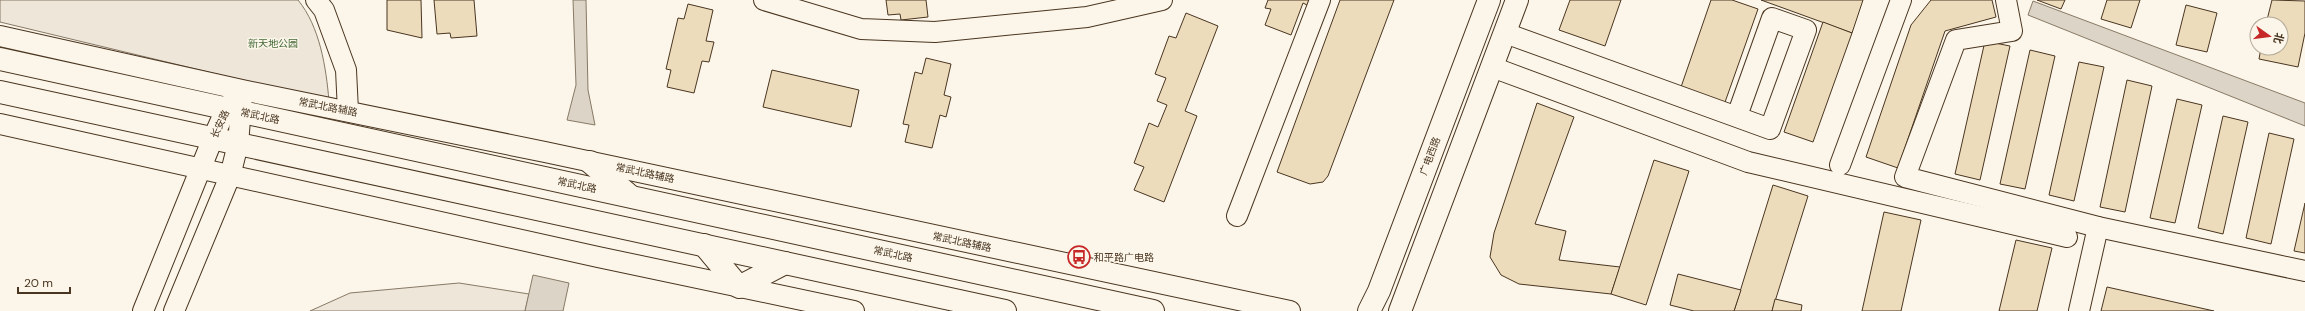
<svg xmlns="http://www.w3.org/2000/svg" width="2305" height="311" font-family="'DM Sans','Noto Sans SC',sans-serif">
	<rect width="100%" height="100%" fill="#fbf6e9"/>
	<g fill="#ede6d9" stroke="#887966">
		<path d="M0 0H298C320 27 326 67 329 101L0 22Z"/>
		<polygon points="459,283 529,294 525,311 310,311 350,293"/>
	</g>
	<g fill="#dcd4c6" stroke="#887966">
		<polygon points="573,0 586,0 588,90 595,125 567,120 576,85"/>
		<polygon points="2033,1 2305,103 2305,126 2028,15"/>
		<polygon points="533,275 569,283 563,311 525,311"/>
	</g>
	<g fill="#ecdcbc" stroke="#4a3520">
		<polygon points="387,0 421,0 422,38 387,30"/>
		<polygon points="434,0 474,0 477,36 451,38 450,33 437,34"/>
		<polygon points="886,0 926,0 928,17 901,20 900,14 888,15"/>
		<polygon points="1268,0 1311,0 1309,6 1303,3 1291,35 1265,25 1271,9 1265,8"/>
		<polygon points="1340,0 1394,0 1328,176 1323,182 1310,184 1277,172"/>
		<polygon points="1570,0 1621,0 1605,46 1559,30"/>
		<polygon points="1711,0 1732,0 1758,9 1724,105 1680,90"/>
		<polygon points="1761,0 1863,0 1852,33"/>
		<polygon points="1931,0 1992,0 1996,17 1945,31 1898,168 1866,157 1911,25"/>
		<polygon points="2037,0 2065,0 2061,9"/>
		<polygon points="2107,0 2140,0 2131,28 2101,19"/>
		<polygon points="2272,0 2305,1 2305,33 2298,67 2259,59 2261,48 2281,48 2281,24 2266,24"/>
		<polygon points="688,4 713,10 706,41 714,42 709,62 702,61 694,93 667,87 671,70 666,69 678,18 684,19"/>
		<polygon points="2186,5 2217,13 2207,52 2176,45"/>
		<polygon points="1186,13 1218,26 1185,111 1197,116 1164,202 1134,190 1144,167 1134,163 1149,123 1158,127 1167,105 1157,101 1166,78 1155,74 1169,36 1176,38"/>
		<polygon points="1823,22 1852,33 1813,142 1784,132"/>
		<polygon points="1985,41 2010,46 1980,180 1955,174"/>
		<polygon points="2030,50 2055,56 2025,189 2000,184"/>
		<polygon points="926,58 951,64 944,95 951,97 946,117 940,115 932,148 905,142 909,125 903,124 915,72 922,74"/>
		<polygon points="2079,62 2104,67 2074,201 2049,195"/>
		<polygon points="772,70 859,90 851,127 763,107"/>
		<polygon points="2127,80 2152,86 2125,212 2100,207"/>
		<polygon points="2177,99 2202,105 2175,223 2150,218"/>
		<polygon points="1537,103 1574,117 1535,224 1566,231 1559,260 1620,267 1611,294 1519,284 1501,275 1490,257 1494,233"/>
		<polygon points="2223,116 2248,122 2223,234 2198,228"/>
		<polygon points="2269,133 2294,139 2271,244 2246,238"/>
		<polygon points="1654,160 1689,171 1646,305 1611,294"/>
		<polygon points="1773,185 1808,196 1772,311 1734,311"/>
		<polygon points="2305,203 2305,253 2294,251"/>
		<polygon points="1884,212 1921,220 1901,311 1862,311"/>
		<polygon points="2016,240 2052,248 2037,311 1999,311"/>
		<polygon points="1678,274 1741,290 1734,311 1694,311 1670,305"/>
		<polygon points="2107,287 2214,311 2101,311"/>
		<polygon points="1775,299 1802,305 1801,311 1772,311"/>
	</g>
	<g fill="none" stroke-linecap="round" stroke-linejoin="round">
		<g stroke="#4a3520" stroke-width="22">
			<g id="minor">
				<polyline points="316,0 324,10 346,70 348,111"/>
				<polyline points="764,0 861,29 935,32 1087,17 1162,0"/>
				<polyline points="2006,0 2012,31 1956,40 1905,177 2098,227 2305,271"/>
				<polyline points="1505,33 1770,129 1806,30 1772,18 1737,116"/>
				<polyline points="0,36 242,90 545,152 1290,311"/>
				<polyline points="1492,67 1748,162 2067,237"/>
				<polyline points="0,124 598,257 854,311"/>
				<polyline points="1840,165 1901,0"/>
				<polyline points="1237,216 1320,0"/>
				<polyline points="143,311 213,138 226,109 236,97"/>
				<polyline points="174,311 230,176 238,144 242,95"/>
				<polyline points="2079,311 2098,227"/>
			</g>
		</g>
		<g stroke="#4a3520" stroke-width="24">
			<g id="major">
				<polyline points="0,59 1153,311"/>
				<polyline points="0,92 1005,311"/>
				<polyline points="590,162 630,196"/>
				<polyline points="704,245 739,287 785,263"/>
				<polyline points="1369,311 1379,291 1489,0"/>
				<polyline points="1400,311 1517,0"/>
			</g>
		</g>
		<use href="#minor" stroke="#fbf6e9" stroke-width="20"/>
		<use href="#major" stroke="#fbf6e9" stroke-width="22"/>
	</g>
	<defs>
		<g id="bus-ring" transform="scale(1.15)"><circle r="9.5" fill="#fbf6e9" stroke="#c62828" stroke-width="1.5"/><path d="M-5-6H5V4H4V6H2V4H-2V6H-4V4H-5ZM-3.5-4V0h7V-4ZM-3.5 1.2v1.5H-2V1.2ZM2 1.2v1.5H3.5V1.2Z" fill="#c62828"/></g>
	</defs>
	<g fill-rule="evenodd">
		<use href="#bus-ring" x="1079" y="257"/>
	</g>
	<g text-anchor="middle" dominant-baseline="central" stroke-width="3" stroke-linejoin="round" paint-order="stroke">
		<g font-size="10" fill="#436837" stroke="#fbf6e9">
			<text x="273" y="43">新天地公园</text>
		</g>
		<g font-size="10" fill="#4a3520" stroke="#fbf6e9">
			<text transform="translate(328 107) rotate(11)">常武北路辅路</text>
			<text transform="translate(260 116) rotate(12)">常武北路</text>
			<text transform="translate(220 124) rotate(-65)">长安路</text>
			<text transform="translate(1430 156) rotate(-69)">广电西路</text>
			<text transform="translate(645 173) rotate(12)">常武北路辅路</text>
			<text transform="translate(577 185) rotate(12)">常武北路</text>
			<text transform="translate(962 242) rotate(12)">常武北路辅路</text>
			<text transform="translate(893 254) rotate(12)">常武北路</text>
		</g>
		<g font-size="10" fill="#4a3520" stroke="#fbf6e9" text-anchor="start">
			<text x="1094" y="257">和平路广电路</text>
		</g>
	</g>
	<g transform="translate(2269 36) rotate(104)"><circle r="19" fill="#fbf6e9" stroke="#b4a999"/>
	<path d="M0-3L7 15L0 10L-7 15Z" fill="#c62828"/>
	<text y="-6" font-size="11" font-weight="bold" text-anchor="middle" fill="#4a3520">北</text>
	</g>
	<path d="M18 287v6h52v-6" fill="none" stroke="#4a3520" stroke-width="2"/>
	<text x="24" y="287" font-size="12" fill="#4a3520" stroke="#fbf6e9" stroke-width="3" paint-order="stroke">20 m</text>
</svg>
